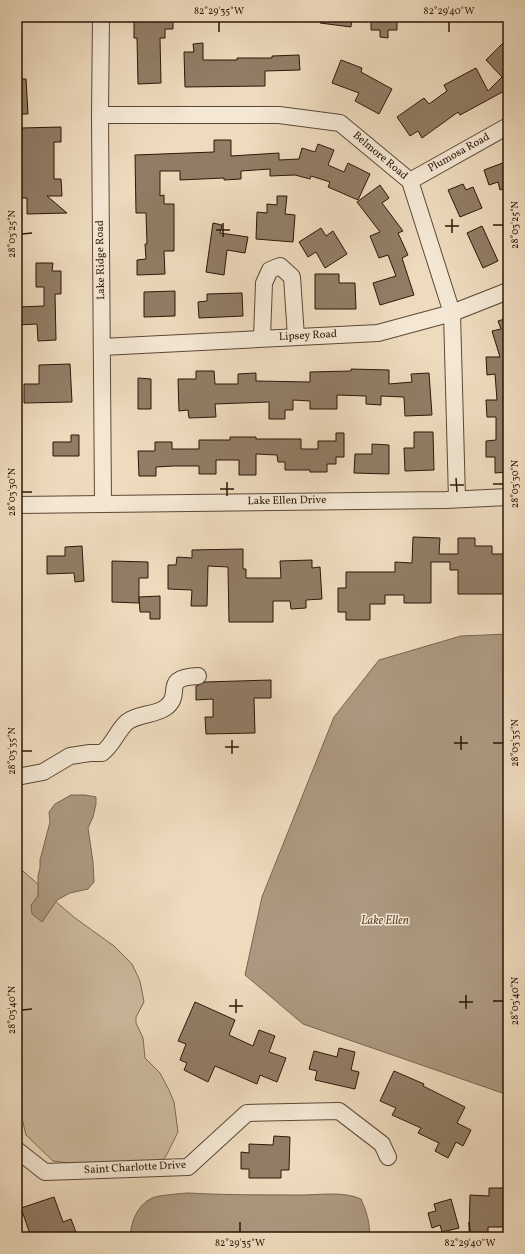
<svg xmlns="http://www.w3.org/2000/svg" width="525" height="1254" font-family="Vollkorn,serif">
	<rect width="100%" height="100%" fill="#eedbbe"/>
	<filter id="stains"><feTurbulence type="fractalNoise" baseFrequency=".005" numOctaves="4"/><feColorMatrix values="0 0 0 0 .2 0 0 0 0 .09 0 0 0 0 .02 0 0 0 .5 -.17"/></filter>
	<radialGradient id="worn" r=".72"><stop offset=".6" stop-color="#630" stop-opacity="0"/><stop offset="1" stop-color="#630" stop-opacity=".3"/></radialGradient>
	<polygon fill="#cdba9f" stroke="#7d6853" points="17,866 39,885 38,896 32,905 42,922 55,901 75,918 114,946 132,964 140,981 144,1002 136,1017 136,1023 143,1038 145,1058 160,1073 169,1090 174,1102 178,1132 166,1156 162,1162 69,1163 53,1161 26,1135 18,1102 17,1085"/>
	<g fill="#ac9880" stroke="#796450">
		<polygon points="508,634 508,1095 303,1024 245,975 262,897 334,717 379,660 461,636"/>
		<polygon points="71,795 85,795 96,797 96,804 93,817 88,828 93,862 94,882 88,889 70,893 57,900 42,922 32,914 31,905 38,896 38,876 40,868 40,860 50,822 49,812 55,804"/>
		<path d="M187 1193C225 1195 263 1195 301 1195 320 1195 343 1191 361 1199 366 1211 371 1224 369 1237H130C131 1222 137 1205 152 1198 159 1195 178 1194 187 1193Z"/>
	</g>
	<g fill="#917d66" stroke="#2d1707">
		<polygon points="134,17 173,17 173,29 165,29 165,38 160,38 161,83 138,84 137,38 134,38"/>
		<polygon points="320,17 352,17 351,27 320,23"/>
		<polygon points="371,17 397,17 397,30 388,30 388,38 380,37 380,30 371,30"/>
		<polygon points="508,38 508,89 460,115 458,112 422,138 418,131 410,136 397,117 424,98 429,104 447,91 444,85 476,68 488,91 502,77 486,60"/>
		<polygon points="203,43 203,60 237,60 237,58 272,58 272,56 299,55 300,70 265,71 265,86 185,87 184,52 194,52 193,44"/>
		<polygon points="341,60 362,68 361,72 392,89 379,114 355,101 359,93 332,83"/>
		<polygon points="17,79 26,79 28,114 17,114"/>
		<polygon points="61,127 61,142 54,142 54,179 61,179 62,196 47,196 67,213 27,214 27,198 20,198 20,191 17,191 17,177 20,177 20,140 22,140 22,128"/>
		<polygon points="214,140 231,140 231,156 279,153 279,160 299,159 302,148 315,152 318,144 334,150 328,165 344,172 348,163 370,174 358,200 328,187 330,182 311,176 310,179 295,175 270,176 270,169 241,171 241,179 224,180 224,178 180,180 180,171 160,171 160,196 164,195 164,204 174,204 174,251 164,251 165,274 137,275 137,260 146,259 145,244 147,244 146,213 136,213 135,155 214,152"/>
		<polygon points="508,161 508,187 500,190 498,182 489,185 484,170"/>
		<polygon points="463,184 466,190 473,187 482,208 460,217 448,190"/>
		<polygon points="380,185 389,198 382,203 403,231 398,233 408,255 402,258 414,295 380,305 373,283 396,276 388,255 379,258 370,236 380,232 357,202"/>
		<polygon points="277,196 287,196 285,214 295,215 293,242 256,239 257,212 267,213 267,204 277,205"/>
		<polygon points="213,223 222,225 220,233 248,237 245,253 227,250 224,275 206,272"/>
		<polygon points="482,226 498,261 483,268 467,233"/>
		<polygon points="321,228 326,236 333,231 347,254 325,268 316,252 308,257 299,242"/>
		<polygon points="36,263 53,263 52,271 61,271 61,294 55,294 56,340 38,341 37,324 17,325 17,307 44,306 44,287 36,287"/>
		<polygon points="315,274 339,274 339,283 355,283 356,309 315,309"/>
		<polygon points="175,291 175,316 144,317 144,292"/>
		<polygon points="242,293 243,316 199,318 198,302 207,301 207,294"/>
		<polygon points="508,318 508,472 495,473 495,457 486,457 486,441 496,440 496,417 487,417 486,400 497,400 495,374 487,375 486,357 500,357 492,331 501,329 498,321"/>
		<polygon points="70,364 72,402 24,403 24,384 39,384 39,365"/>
		<polygon points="351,369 389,370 389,384 412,382 411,374 429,373 432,415 405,416 404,397 381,396 381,405 366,404 366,396 337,395 337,409 310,409 310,401 293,400 293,410 285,410 285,419 269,419 269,402 215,404 216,417 189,418 188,410 179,411 178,379 196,379 196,371 214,371 215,384 238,384 238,374 256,373 256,381 310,382 310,372 351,371"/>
		<polygon points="138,378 151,379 151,409 138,409"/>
		<polygon points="414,432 433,432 434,470 405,471 404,448 414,448"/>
		<polygon points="336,433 344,433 344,457 336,457 336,464 327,464 327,472 310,472 310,470 285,470 285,462 278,462 277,455 256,454 256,475 239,475 239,460 216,460 216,474 199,474 199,466 173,466 156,467 156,476 139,476 138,451 155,451 155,442 172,442 172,449 199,449 199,440 230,440 230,437 256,437 256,439 301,439 301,449 318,449 318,441 336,441"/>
		<polygon points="71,435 79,435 79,456 53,456 53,442 71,442"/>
		<polygon points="372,444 389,445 389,474 354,473 355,454 372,454"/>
		<polygon points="413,537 440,538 439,554 458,554 458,538 475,538 475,546 492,546 492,554 508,554 508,594 458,594 458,570 450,570 450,562 431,562 431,603 404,603 404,595 385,595 385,604 370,604 370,620 346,620 346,612 338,612 338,588 346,588 346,572 395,572 395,562 412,563"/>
		<polygon points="82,546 84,581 75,582 74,573 47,574 47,556 65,556 65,547"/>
		<polygon points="243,549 243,569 246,569 246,578 281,578 280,561 312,560 312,568 320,567 322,599 306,600 306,608 291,609 290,601 273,601 273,622 229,622 228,567 208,566 207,606 191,606 192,590 168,589 168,565 176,565 177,557 192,558 192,550"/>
		<polygon points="112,561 148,562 148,578 139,578 139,603 112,602"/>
		<polygon points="160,596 160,619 150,619 150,612 140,612 139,597"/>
		<polygon points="271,680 271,698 254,698 255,733 206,734 205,717 213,717 213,699 196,700 196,686 205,682"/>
		<polygon points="195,1002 235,1020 229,1035 253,1046 259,1030 275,1036 269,1052 286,1058 277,1082 260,1075 257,1084 215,1066 208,1082 184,1070 187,1063 180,1060 186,1044 178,1041"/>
		<polygon points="339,1048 355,1052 351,1070 359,1072 355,1089 315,1080 317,1071 309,1069 314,1051 337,1057"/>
		<polygon points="394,1071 424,1084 423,1086 465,1107 457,1123 471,1130 463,1146 456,1142 448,1158 435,1151 439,1143 418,1133 421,1128 392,1115 396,1108 380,1101"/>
		<polygon points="274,1136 290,1137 289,1170 281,1170 281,1178 249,1178 249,1169 241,1169 241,1152 249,1153 249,1144 273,1145"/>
		<polygon points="489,1188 508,1188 507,1227 488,1227 488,1235 469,1235 470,1195 489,1196"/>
		<polygon points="54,1197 63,1222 71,1219 77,1235 72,1237 31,1237 21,1208"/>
		<polygon points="451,1199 459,1228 442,1232 440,1225 432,1228 428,1213 436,1211 434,1204"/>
	</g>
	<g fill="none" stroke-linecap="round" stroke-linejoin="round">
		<g stroke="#5d4835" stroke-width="18">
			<g id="minor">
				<polyline points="101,17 100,115 103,503"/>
				<polyline points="100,115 279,115 340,123 410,181 452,313 457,499"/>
				<polyline points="410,181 508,126"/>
				<polyline points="262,338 264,283 270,270 280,266 292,277 296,337"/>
				<polyline points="102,347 378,333 452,313 508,291"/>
				<polyline points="17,505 446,500 508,497"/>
				<path d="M17 777 43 772 70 756 90 753H102C113 745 117 731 127 722 137 714 155 715 165 708 185 694 159 678 198 676"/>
				<polyline points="17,1150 45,1172 188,1167 247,1113 339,1111 382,1144 388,1157"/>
			</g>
		</g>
		<use href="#minor" stroke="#f4e8d5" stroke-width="16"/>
	</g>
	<path fill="none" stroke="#2d1707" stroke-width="1.5" d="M219 22V32M449 22V32M452 219V233M223 223V237M493 225H503M445 226H459M216 230H230M22 234 32 233M456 478 457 492M227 482V496M493 484H503M450 485H464M220 489H234M22 492H32M461 736V750M232 740V754M454 743H468M493 743H503M225 747H239M22 751H32M466 995V1009M236 999V1013M493 1001H503M459 1002H473M229 1006H243M22 1010 32 1009M240 1222V1232M469 1222 470 1232"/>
	<g text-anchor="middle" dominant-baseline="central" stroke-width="3" stroke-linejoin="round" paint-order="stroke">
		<g font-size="11" fill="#2d1707" stroke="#f4e8d5">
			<text transform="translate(459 153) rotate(-29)">Plumosa Road</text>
			<text transform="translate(380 156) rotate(40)">Belmore Road</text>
			<text transform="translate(101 260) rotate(-91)">Lake Ridge Road</text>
			<text transform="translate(308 336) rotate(-3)">Lipsey Road</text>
			<text transform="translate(287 501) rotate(-1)">Lake Ellen Drive</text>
			<text transform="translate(135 1168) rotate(-3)">Saint Charlotte Drive</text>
		</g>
		<g font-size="12" font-style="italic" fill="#604b37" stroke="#f4e8d5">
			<text x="385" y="921">Lake Ellen</text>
		</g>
	</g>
	<rect width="525" height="1254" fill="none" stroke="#eedbbe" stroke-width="44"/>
	<rect x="22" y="22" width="481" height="1210" fill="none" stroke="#2d1707" stroke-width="1.5"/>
	<g font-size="10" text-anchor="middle" fill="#2d1707">
		<text x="219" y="14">82°29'35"W</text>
		<text x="449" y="14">82°29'40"W</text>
		<text transform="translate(514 225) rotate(-90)" y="4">28°03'25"N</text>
		<text transform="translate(11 234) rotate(-90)" y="4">28°03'25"N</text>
		<text transform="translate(514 484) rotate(-90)" y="4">28°03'30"N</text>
		<text transform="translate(11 492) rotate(-90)" y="4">28°03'30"N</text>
		<text transform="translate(514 743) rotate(-90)" y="4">28°03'35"N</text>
		<text transform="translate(11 751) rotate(-90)" y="4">28°03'35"N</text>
		<text transform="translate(514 1001) rotate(-90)" y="4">28°03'40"N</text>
		<text transform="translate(11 1010) rotate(-90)" y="4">28°03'40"N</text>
		<text x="240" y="1246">82°29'35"W</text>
		<text x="470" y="1246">82°29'40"W</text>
	</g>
	<rect width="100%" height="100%" filter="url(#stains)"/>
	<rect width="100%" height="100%" fill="url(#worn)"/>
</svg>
